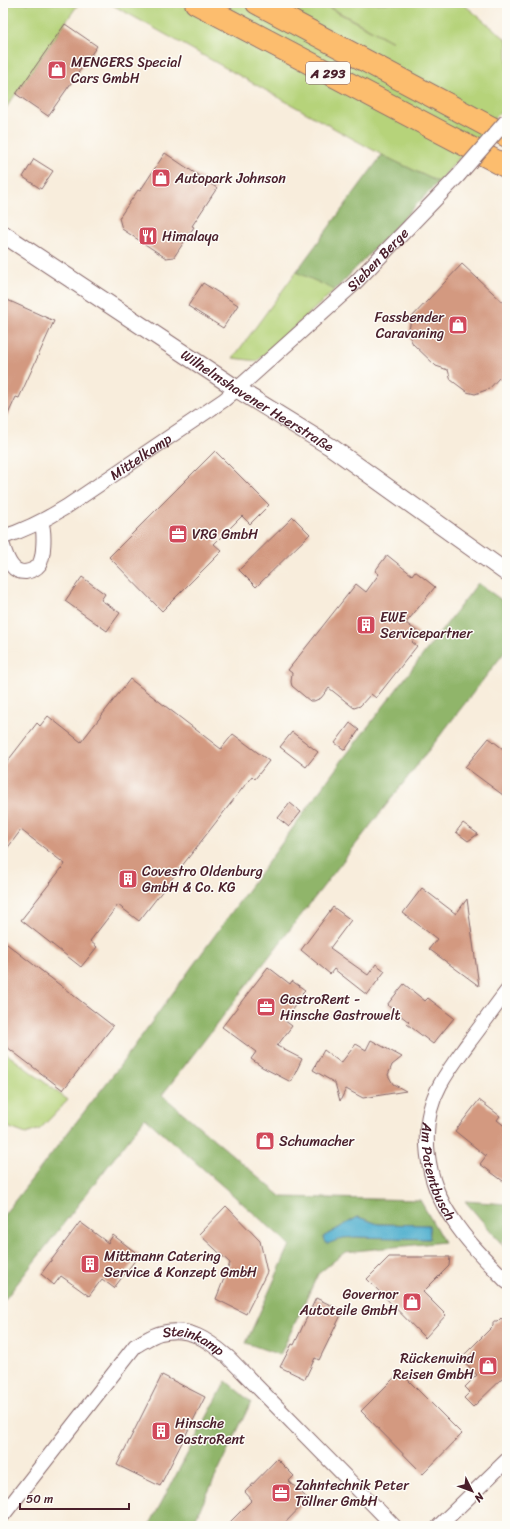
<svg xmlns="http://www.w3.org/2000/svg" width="510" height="1529" font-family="Sriracha,sans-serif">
	<rect width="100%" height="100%" fill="#fdfcf7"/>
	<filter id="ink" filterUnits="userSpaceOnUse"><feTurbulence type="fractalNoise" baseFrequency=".025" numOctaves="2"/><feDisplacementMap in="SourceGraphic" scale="8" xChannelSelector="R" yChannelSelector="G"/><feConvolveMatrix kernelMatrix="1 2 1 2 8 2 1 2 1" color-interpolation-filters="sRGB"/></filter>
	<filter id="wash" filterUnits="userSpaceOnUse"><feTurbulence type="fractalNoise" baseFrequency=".012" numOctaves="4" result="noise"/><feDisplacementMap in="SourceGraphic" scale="16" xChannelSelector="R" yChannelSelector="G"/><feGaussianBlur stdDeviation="0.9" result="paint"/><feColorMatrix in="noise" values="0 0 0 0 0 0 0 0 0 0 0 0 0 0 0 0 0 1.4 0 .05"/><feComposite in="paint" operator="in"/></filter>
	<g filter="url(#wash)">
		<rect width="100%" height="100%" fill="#f8eddc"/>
		<g fill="#b6d37a" stroke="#807952">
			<polygon points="3,3 79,3 6,108 3,106"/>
			<polygon points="109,3 320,3 393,42 322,3 462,3 507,40 507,105 438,182 382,155"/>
			<polygon points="296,272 336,289 257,361 233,358"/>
			<polygon points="3,1051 68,1100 40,1129 26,1134 10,1128 3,1123"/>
		</g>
		<g fill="#90b56a" stroke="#6d6a4a" fill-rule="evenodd">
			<polygon points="382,155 438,182 335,290 296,272"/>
			<path d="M478 583 507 604V649L162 1095 282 1197 420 1200 444 1242 345 1252 318 1274 280 1355 246 1343 290 1245 145 1118 3 1302V1216L119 1067 343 759ZM358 1217 378 1224 429 1225V1239L381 1237H323Z"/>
			<polygon points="465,1201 507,1204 507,1236 501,1243 507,1249 507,1250"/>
			<polygon points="226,1381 251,1402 192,1526 149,1526"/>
		</g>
		<polygon fill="#4eaecd" stroke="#4c667c" points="358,1217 378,1224 429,1225 430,1239 356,1237 343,1238 327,1244 323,1237"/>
		<g id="blocks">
			<g fill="#d39980">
				<polygon points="65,24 97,46 48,116 16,94"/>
				<polygon points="165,153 217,188 192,226 194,227 174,257 166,258 122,229 119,218 138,190 140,191"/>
				<polygon points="34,159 53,171 41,189 23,177"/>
				<polygon points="462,264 507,306 507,385 499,378 489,389 475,394 467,392 451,380 448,370 436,366 413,344 410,338 409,331 411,318"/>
				<polygon points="203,283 238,305 223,328 188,306"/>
				<polygon points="3,298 54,321 19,398 16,397 3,425"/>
				<polygon points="215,451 269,505 250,524 242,516 214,544 222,551 162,611 109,557"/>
				<polygon points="293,517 310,534 256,587 239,570"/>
				<polygon points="387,555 412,575 415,571 435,587 406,623 419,633 412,642 417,646 376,698 371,694 360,706 354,708 329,688 321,698 314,701 310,701 292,686 291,682 292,673 288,670 356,584 366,592 379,574 375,571"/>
				<polygon points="82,577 105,594 101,600 120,613 107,631 65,601"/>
				<polygon points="130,679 221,749 233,734 269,761 255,779 252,776 139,921 118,905 90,941 97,947 81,967 21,920 65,864 21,830 3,854 3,767 37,723 40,726 48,716 81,742"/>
				<polygon points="350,723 359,730 345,750 335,743"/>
				<polygon points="292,732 318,752 306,767 280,747"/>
				<polygon points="489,738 507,752 507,798 465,767"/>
				<polygon points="290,803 301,812 289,827 278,818"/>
				<polygon points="463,823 478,834 468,841 456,832"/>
				<polygon points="422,888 456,914 467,899 479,986 429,949 437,939 403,913"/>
				<polygon points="333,907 351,920 330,948 368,975 376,964 385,971 367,995 334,969 330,974 301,950"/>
				<polygon points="3,941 113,1026 63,1090 3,1044"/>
				<polygon points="268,967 290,984 292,981 305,990 302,993 304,994 284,1020 292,1026 277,1046 302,1059 291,1082 262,1067 251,1059 256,1052 222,1027"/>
				<polygon points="404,984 425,1001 428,998 454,1018 433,1044 407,1024 409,1022 387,1005"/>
				<polygon points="371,1040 402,1057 392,1065 388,1075 393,1084 406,1091 363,1098 346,1089 340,1101 335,1083 313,1070 324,1050 341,1063 356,1044 366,1050"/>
				<polygon points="479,1100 500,1116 497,1120 507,1128 507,1184 480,1164 486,1156 455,1131"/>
				<polygon points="226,1206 260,1241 267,1272 246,1314 216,1299 230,1263 199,1234"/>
				<polygon points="80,1222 108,1243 113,1235 139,1255 114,1288 102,1279 89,1296 61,1276 54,1285 41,1274"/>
				<polygon points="389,1257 450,1257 449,1266 423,1292 446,1315 425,1338 367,1279"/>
				<polygon points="316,1298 343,1311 319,1360 315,1358 305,1379 280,1367 292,1344 294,1345"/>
				<polygon points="501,1318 507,1324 507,1374 473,1407 464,1398 470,1392 465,1387 477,1375 461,1358 493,1326 493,1322 497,1322"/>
				<polygon points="400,1372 462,1434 423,1474 361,1411"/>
				<polygon points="162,1375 205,1397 160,1486 117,1465"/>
				<polygon points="277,1459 294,1476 289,1481 308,1499 282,1526 226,1526 252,1500 245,1492"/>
			</g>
		</g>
	</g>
	<g filter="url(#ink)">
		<use href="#blocks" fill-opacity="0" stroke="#876769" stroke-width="1"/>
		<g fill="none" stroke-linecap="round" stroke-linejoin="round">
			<g stroke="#876769" stroke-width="16">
				<g id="minor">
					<path id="s1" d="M3 537C26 530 45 520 66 507L224 400 237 389 354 284 458 176"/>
					<path d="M3 546C5 553 7 560 12 566 15 570 20 572 25 572 31 571 36 569 39 565 44 557 45 531 41 522"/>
					<path id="s2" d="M507 991C494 1008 482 1025 469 1042 459 1056 448 1070 440 1085 417 1127 426 1182 453 1220 468 1243 488 1262 507 1282"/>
					<path id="s3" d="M3 1515 135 1346C143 1342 152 1335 161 1333 189 1326 208 1340 228 1357L394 1526"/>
					<polyline points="439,1526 507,1460"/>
				</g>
			</g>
			<g stroke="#876769" stroke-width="19">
				<g id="tertiary">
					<path id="s4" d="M3 234 237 389 331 447 507 573"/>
				</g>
			</g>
			<g stroke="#876769" stroke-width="24">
				<g id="motorway">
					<polyline points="196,3 507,167"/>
					<polyline points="257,3 507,136"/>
				</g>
			</g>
			<use href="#minor" stroke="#fff" stroke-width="14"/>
			<use href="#tertiary" stroke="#fff" stroke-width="17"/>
			<use href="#motorway" stroke="#fcbd6e" stroke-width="22"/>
			<g stroke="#876769" stroke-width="16" stroke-linecap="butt">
				<polyline id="minor-bridge" points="458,176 507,120"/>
			</g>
			<use href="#minor-bridge" stroke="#fff" stroke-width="14"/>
		</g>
	</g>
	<defs>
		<g id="shop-square" transform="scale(1)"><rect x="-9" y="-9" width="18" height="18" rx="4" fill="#d1495b" stroke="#fdfcf7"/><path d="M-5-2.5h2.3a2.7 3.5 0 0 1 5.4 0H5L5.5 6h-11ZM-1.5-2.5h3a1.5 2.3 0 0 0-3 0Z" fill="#fff"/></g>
		<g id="restaurant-square" transform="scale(1)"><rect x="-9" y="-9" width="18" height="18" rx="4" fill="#d1495b" stroke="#fdfcf7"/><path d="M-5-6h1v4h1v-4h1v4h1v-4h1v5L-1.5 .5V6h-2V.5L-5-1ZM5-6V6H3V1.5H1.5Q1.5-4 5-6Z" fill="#fff"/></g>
		<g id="office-square" transform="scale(1)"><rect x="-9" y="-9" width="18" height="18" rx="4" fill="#d1495b" stroke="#fdfcf7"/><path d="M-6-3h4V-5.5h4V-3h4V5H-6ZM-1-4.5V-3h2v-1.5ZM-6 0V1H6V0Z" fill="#fff"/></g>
		<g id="building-square" transform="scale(1)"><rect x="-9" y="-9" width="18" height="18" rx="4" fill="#d1495b" stroke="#fdfcf7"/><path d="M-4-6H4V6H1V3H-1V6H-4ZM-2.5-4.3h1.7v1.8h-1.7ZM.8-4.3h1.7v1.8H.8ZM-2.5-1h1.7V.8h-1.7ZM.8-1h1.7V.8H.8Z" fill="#fff"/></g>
	</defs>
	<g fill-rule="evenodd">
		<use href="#shop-square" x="57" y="70"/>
		<use href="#shop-square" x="161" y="178"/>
		<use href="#restaurant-square" x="148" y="236"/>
		<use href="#shop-square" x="458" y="325"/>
		<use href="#office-square" x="178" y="534"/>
		<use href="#building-square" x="366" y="625"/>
		<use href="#building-square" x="128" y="879"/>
		<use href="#office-square" x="266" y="1007"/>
		<use href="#shop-square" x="265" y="1141"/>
		<use href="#building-square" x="90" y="1264"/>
		<use href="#shop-square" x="412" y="1302"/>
		<use href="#shop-square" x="488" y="1366"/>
		<use href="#building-square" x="161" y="1431"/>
		<use href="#office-square" x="281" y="1493"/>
	</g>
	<g text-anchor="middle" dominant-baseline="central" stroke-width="3" stroke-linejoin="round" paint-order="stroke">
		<rect fill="#fdfcf7" stroke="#806168" stroke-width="1" x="306" y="62" width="44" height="22" rx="3"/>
		<g font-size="13" font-weight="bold" fill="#4a1f2b">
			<text x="328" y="73">A 293</text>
		</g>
		<g font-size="14" fill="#4a1f2b" stroke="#fdfcf7" text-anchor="start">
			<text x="71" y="62">MENGERS Special<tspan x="71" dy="16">Cars GmbH</tspan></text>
			<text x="175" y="178">Autopark Johnson</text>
			<text x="162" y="236">Himalaya</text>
			<text x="444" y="317" text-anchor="end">Fassbender<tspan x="444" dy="16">Caravaning</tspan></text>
			<text x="192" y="534">VRG GmbH</text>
			<text x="380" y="617">EWE<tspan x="380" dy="16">Servicepartner</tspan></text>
			<text x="142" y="871">Covestro Oldenburg<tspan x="142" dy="16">GmbH &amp; Co. KG</tspan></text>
			<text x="280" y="999">GastroRent -<tspan x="280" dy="16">Hinsche Gastrowelt</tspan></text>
			<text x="279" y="1141">Schumacher</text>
			<text x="104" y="1256">Mittmann Catering<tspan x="104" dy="16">Service &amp; Konzept GmbH</tspan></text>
			<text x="398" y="1294" text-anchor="end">Governor<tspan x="398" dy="16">Autoteile GmbH</tspan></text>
			<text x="474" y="1358" text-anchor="end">Rückenwind<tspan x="474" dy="16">Reisen GmbH</tspan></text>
			<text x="175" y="1423">Hinsche<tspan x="175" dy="16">GastroRent</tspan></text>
			<text x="295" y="1485">Zahntechnik Peter<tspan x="295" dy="16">Töllner GmbH</tspan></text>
		</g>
		<g font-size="14" fill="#4a1f2b" stroke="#fdfcf7">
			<text stroke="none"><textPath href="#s1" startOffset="469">Sieben Berge</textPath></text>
			<text stroke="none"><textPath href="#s4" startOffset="304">Wilhelmshavener Heerstraße</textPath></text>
			<text stroke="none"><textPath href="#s1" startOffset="160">Mittelkamp</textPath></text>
			<text stroke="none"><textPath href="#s2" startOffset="206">Am Patentbusch</textPath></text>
			<text stroke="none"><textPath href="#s3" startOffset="278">Steinkamp</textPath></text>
		</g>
	</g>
	<rect width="510" height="1529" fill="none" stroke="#fdfcf7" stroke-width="16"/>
	<g transform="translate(472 1491) rotate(132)" stroke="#fdfcf7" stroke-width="3" paint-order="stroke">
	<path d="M0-3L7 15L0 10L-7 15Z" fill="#4a1f2b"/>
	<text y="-6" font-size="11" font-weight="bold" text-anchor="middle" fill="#4a1f2b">N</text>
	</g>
	<path d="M20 1503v6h109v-6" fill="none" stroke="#4a1f2b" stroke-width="2"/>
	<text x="26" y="1503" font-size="12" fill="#4a1f2b" stroke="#fdfcf7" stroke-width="3" paint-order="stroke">50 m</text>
</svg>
